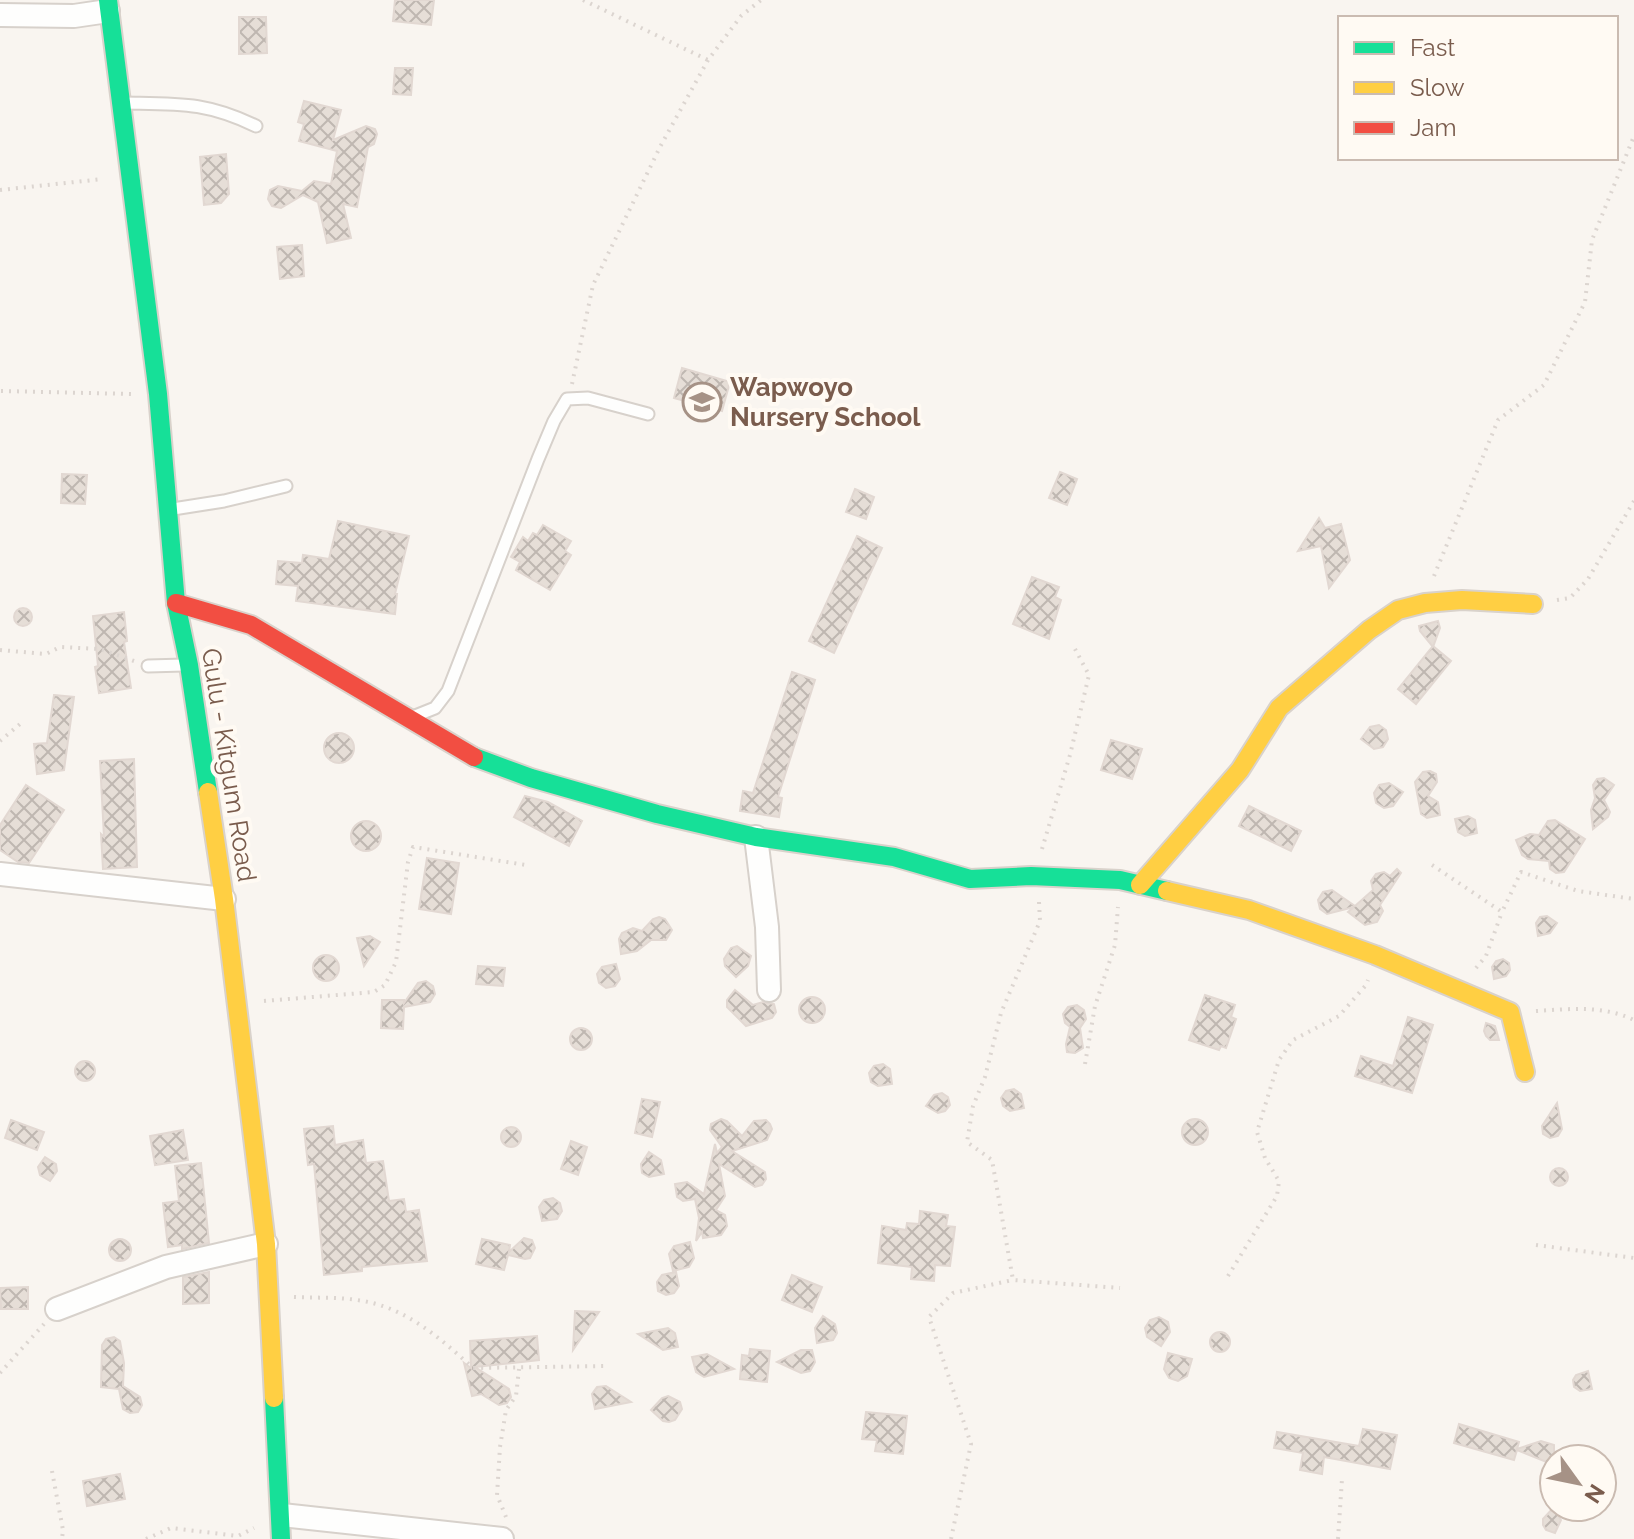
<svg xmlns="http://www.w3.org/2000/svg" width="1634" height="1539" font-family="Raleway,sans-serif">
	<defs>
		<pattern id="building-cross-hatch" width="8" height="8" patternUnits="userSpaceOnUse" patternTransform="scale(2)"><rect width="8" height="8" fill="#e6ded7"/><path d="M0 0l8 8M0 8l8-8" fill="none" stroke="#bfb7b1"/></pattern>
	</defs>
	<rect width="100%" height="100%" fill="#f9f5f0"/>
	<g fill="url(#building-cross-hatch)" stroke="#e2d8d2" stroke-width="2">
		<polygon points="395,0 434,0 431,25 393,21"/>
		<polygon points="239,17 266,17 267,53 239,54"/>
		<polygon points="395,68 413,68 411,95 393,94"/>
		<polygon points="304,101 341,110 333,140 366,126 375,129 377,134 374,144 368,147 357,207 343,204 351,238 327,243 318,202 303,195 281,208 272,206 268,199 270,190 278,186 302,191 314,181 331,184 337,151 299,141 304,124 298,122"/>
		<polygon points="226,154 229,194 221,203 204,205 200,157"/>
		<polygon points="302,245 304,276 280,279 277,247"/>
		<polygon points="682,368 730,382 722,411 674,398"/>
		<polygon points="1060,472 1077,479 1067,505 1049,498"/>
		<polygon points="62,474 87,475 85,504 61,503"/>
		<polygon points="855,489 874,497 866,519 846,512"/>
		<polygon points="1319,518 1325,528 1341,524 1350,560 1329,588 1321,546 1298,551"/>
		<polygon points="338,521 409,536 395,594 397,594 395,614 296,601 298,586 276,584 278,561 302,563 303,555 329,559"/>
		<polygon points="543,525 571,541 565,551 571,555 550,590 516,570 520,562 511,557 523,537 528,541 533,533 537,535"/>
		<polygon points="857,536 882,548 834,653 809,641"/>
		<polygon points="1032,577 1059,587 1055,597 1061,600 1049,639 1013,624"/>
		<circle cx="23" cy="617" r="9"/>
		<polygon points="124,612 127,641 124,642 131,688 99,693 95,667 98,666 93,616"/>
		<polygon points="1438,621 1440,628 1433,647 1420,631 1419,626"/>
		<polygon points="1433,646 1451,661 1416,704 1398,689"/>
		<polygon points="792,672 815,680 778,797 782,798 779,817 740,811 743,791 753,793"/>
		<polygon points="54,695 74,697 64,770 37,774 34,744 47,743"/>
		<polygon points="1379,725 1386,730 1388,739 1383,747 1374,749 1361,739 1370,727"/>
		<circle cx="339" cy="748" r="15"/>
		<polygon points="1111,740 1142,749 1132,779 1101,770"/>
		<polygon points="134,759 137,867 103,869 101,834 104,837 100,761"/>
		<polygon points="1430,771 1436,774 1437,782 1428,796 1438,802 1440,815 1427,818 1421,814 1415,782 1423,772"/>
		<polygon points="1604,778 1614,785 1604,800 1610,812 1608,817 1593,829 1591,810 1595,798 1593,785 1597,779"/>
		<polygon points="1389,783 1403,792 1393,806 1384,808 1376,803 1374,793 1379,785"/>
		<polygon points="26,785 64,810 29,863 18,862 0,850 0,825"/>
		<polygon points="525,796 548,802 582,821 569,846 514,817"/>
		<polygon points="1249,806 1301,831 1291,851 1239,826"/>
		<polygon points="1468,816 1475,820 1477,833 1465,836 1458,832 1455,819"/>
		<polygon points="1555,820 1585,839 1564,872 1556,873 1550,869 1549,861 1528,859 1522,855 1516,840 1530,834 1539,835 1548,821"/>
		<circle cx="366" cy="836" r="15"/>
		<polygon points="427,858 459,863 451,914 419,909"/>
		<polygon points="1397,869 1401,873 1380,905 1383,911 1377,922 1365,925 1348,912 1354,907 1327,914 1320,909 1318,900 1323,892 1332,890 1355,906 1373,890 1371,881 1376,874 1384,872 1390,876"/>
		<polygon points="1547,916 1557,923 1550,933 1538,936 1536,923 1540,917"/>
		<polygon points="659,917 665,919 672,930 666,940 651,940 637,951 621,954 619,939 622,933 633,928 642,931 653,919"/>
		<polygon points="370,936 380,942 364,966 357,938"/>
		<polygon points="737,946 751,956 748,966 736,977 725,966 724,959 731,948"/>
		<circle cx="326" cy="968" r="13"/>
		<polygon points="1503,959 1509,963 1510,970 1506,976 1494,979 1492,967 1496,961"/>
		<polygon points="616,964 620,979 615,986 606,988 599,983 597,974 602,967"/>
		<polygon points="478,966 505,968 503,986 476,984"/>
		<polygon points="426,981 433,986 435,994 430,1002 404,1007 403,1029 381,1028 382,1000 404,1000 404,1003 418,983"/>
		<polygon points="735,990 753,1005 763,1002 774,1004 776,1012 772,1018 746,1026 727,1007 727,1000"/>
		<polygon points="1205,995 1235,1005 1231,1017 1236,1019 1226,1048 1221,1046 1219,1050 1189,1040"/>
		<circle cx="812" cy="1010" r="13"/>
		<polygon points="1077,1005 1084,1010 1086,1019 1080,1028 1083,1048 1075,1053 1067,1052 1066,1044 1070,1027 1065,1023 1063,1014 1068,1007"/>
		<polygon points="1408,1017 1433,1025 1412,1093 1355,1076 1361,1056 1393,1066"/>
		<polygon points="1486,1023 1495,1026 1499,1040 1490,1040 1486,1036 1484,1031"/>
		<circle cx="581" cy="1039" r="11"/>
		<circle cx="85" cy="1071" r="10"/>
		<polygon points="883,1064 890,1069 892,1084 878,1086 871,1082 869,1073 874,1066"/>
		<polygon points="1014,1089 1021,1094 1024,1108 1010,1111 1003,1106 1001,1098 1006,1091"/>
		<polygon points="942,1093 948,1097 950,1105 945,1111 938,1113 926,1106 934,1095"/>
		<polygon points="642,1099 660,1102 652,1137 635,1133"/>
		<polygon points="1557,1103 1562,1129 1558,1136 1550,1138 1543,1134 1542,1126"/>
		<circle cx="1195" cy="1132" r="13"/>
		<polygon points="721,1119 727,1121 742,1136 754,1121 766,1120 770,1124 772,1129 767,1140 732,1151 765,1172 766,1179 762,1185 755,1187 719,1164 725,1196 716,1210 725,1215 727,1226 721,1235 703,1238 702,1232 696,1241 699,1218 695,1199 683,1201 677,1197 675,1184 687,1182 704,1194 715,1144 717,1153 722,1147 710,1130 711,1124"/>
		<polygon points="11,1120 44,1132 37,1150 5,1138"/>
		<polygon points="333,1126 335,1145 363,1140 366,1163 383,1161 389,1201 404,1199 406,1212 419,1210 427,1261 362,1267 362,1271 324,1275 314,1164 308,1165 304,1129"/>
		<circle cx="511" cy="1137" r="10"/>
		<polygon points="183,1130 188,1160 155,1165 150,1136"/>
		<polygon points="571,1141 587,1147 578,1175 561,1169"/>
		<polygon points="649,1152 661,1160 664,1174 649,1177 642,1173 641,1164"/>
		<polygon points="45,1157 56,1164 57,1171 50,1181 40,1175 38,1167"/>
		<polygon points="201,1163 209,1243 182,1249 182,1245 168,1247 163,1203 179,1201 175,1166"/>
		<circle cx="1559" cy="1177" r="9"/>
		<polygon points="553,1198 560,1203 562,1211 557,1219 542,1221 539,1207 544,1200"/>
		<polygon points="920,1211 948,1215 946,1226 955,1227 950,1266 935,1265 934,1281 911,1279 912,1267 878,1263 882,1226 906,1230 907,1223 919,1224"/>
		<polygon points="524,1238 532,1240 535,1248 530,1258 525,1259 508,1255 504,1270 476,1264 482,1239 510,1245 509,1252"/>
		<circle cx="120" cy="1250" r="11"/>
		<polygon points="690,1242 694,1258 689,1267 673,1271 669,1254 674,1246"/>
		<polygon points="209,1272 209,1303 183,1304 183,1277"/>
		<polygon points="676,1272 679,1286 674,1293 666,1295 658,1291 657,1282 662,1275"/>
		<polygon points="792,1275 822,1287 812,1312 782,1300"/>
		<polygon points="28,1287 28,1309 1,1309 0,1288"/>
		<polygon points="575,1311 599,1312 573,1350"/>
		<polygon points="823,1316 835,1324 837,1333 833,1340 817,1343 815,1328"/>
		<polygon points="1159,1317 1168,1322 1170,1332 1161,1346 1147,1337 1145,1328 1150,1320"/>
		<polygon points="668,1328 675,1333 678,1347 663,1350 638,1334"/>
		<circle cx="1220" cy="1342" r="10"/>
		<polygon points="537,1336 539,1360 475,1367 509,1389 511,1397 507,1403 499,1405 481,1394 472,1396 464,1363 471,1368 470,1341"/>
		<polygon points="114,1337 120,1341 124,1363 123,1386 140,1397 142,1405 138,1412 130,1413 123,1409 119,1389 101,1387 102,1345 106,1339"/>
		<polygon points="750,1349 770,1351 767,1382 740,1379 742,1355 749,1356"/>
		<polygon points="801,1350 812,1350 815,1362 810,1371 801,1373 777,1362"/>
		<polygon points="1168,1353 1192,1359 1187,1376 1178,1381 1169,1378 1164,1369"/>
		<polygon points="707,1354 734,1369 704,1377 696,1372 692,1357"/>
		<polygon points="1588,1371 1592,1389 1580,1391 1574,1387 1573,1380 1576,1375"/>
		<polygon points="606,1386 631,1402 595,1409 592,1394 597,1387"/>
		<polygon points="668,1396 680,1402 682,1409 675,1420 669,1422 663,1421 651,1410 662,1398"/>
		<polygon points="866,1412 907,1416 903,1454 875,1451 877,1440 862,1439"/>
		<polygon points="1459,1424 1519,1442 1517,1449 1541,1441 1554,1445 1554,1465 1517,1450 1514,1460 1454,1443"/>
		<polygon points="1363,1429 1397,1435 1390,1469 1324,1457 1322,1474 1300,1470 1303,1453 1274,1448 1277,1432 1359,1446"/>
		<polygon points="120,1474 125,1499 87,1506 83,1481"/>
		<polygon points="1553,1508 1561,1520 1555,1533 1546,1530 1543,1525 1543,1519"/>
	</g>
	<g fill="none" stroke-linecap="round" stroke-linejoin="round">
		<g stroke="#d7d1cb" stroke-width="15">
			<g id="lane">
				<path d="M125 103C180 104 206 102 256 126"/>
				<polyline points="173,509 224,501 286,486"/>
				<polyline points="148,666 184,665"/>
				<polyline points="415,716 435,708 448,691 538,459 554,421 567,399 588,398 648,414"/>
			</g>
		</g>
		<g stroke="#d7d1cb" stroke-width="26">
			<g id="street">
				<polyline points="0,15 74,16 108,11"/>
				<polyline points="756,837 767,927 769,990"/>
				<polyline points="0,874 224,899"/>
				<polyline points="57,1309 166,1267 266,1244"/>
				<polyline points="282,1515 502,1539"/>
			</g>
		</g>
		<g stroke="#d9d2cb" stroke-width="22">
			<g id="fast">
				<polyline points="108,0 158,394 176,603 189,665 208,792"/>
				<polyline points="474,757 531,778 657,814 756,837 894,857 970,879 1031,876 1120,880 1167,891"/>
				<polyline points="274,1398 281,1539"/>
			</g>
		</g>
		<g stroke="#d9d2cb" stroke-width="22">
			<g id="slow">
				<polyline points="208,792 224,899 266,1244 274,1398"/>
				<polyline points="1140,885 1240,770 1279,708 1369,630 1398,610 1425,603 1462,600 1533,604"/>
				<polyline points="1167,891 1249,910 1375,955 1510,1012 1525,1072"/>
			</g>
		</g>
		<g stroke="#d9d2cb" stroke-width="22">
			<polyline id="jam" points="176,603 251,625 474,757"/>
		</g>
		<g stroke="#dcd5d0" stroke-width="4" stroke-dasharray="2 6" stroke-linecap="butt">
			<polyline points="583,0 708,60"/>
			<polyline points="0,190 103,179"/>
			<polyline points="572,384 593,285 660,147 708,60 741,16 761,0"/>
			<polyline points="1,391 132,394"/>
			<polyline points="1434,576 1498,420 1544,385 1585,302 1592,240 1634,136"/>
			<polyline points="1557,600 1570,598 1588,579 1634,501"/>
			<polyline points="0,650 46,654 60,647 100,649 134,661"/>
			<polyline points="0,741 20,724"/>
			<polyline points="1042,849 1070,755 1089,675 1075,649"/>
			<polyline points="1432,865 1502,912 1521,872 1578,891 1634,899"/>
			<polyline points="1039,902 1040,921 1001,1013 985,1077 973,1106 967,1142 992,1160 1013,1280 1120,1288"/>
			<polyline points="1476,968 1486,956 1502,912"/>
			<polyline points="264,1001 374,992 385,985 396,962 408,862 413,847 526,865"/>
			<path d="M1536 1011C1570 1009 1603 1005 1634 1020"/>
			<polyline points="1085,1064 1095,1006 1115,945 1118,907"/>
			<polyline points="1536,1245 1634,1258"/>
			<polyline points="1228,1276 1277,1196 1279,1181 1265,1158 1257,1132 1279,1060 1293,1040 1339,1016 1366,985 1368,980"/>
			<path d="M294 1297C315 1298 336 1297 357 1300 404 1306 439 1337 473 1368L609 1366"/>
			<polyline points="0,1373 44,1324"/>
			<polyline points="52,1471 63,1530 62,1539"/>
			<polyline points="506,1517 497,1495 500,1447 506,1410 516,1396 519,1369"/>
			<polyline points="146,1539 171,1528 238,1536 254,1528"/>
			<polyline points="951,1539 971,1444 929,1317 953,1293 1013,1280"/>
			<polyline points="1338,1539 1342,1479"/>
		</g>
		<use href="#lane" stroke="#fefefd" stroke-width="11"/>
		<use href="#street" stroke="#fefefd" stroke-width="22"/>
		<use href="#fast" stroke="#16e098" stroke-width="18"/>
		<use href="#slow" stroke="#ffcf43" stroke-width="18"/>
		<use href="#jam" stroke="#f24e42" stroke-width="18"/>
	</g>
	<defs>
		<g id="school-ring" transform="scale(2)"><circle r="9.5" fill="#fffaf3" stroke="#a69286" stroke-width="1.5"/><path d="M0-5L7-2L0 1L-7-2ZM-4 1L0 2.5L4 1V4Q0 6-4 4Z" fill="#a69286"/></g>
	</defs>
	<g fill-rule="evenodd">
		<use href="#school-ring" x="702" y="402"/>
	</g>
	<g text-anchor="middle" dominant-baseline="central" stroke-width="8" stroke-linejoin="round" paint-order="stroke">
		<g font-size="26" font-weight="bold" fill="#7a5c4d" stroke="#fffaf3" text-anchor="start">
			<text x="730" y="387">Wapwoyo<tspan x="730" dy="30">Nursery School</tspan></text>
		</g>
		<g font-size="26" fill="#7a5c4d" stroke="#fffaf3">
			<text transform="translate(229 765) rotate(81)">Gulu - Kitgum Road</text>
		</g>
	</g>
	<rect x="1338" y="16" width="280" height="144" fill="#fffaf3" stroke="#cabbb1" stroke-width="2"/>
	<rect x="1354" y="42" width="40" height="12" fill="#16e098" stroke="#cabbb1" stroke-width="2"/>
	<text x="1410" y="56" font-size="24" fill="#7a5c4d">Fast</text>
	<rect x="1354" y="82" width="40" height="12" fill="#ffcf43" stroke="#cabbb1" stroke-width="2"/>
	<text x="1410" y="96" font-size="24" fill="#7a5c4d">Slow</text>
	<rect x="1354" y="122" width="40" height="12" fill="#f24e42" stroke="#cabbb1" stroke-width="2"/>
	<text x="1410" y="136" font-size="24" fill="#7a5c4d">Jam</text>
	<g transform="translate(1578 1483) rotate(123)"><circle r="38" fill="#fffaf3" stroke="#cabbb1" stroke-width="2"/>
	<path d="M0-6L14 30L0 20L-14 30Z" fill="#a69286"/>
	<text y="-12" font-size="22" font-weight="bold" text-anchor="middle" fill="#7a5c4d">N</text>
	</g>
</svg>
